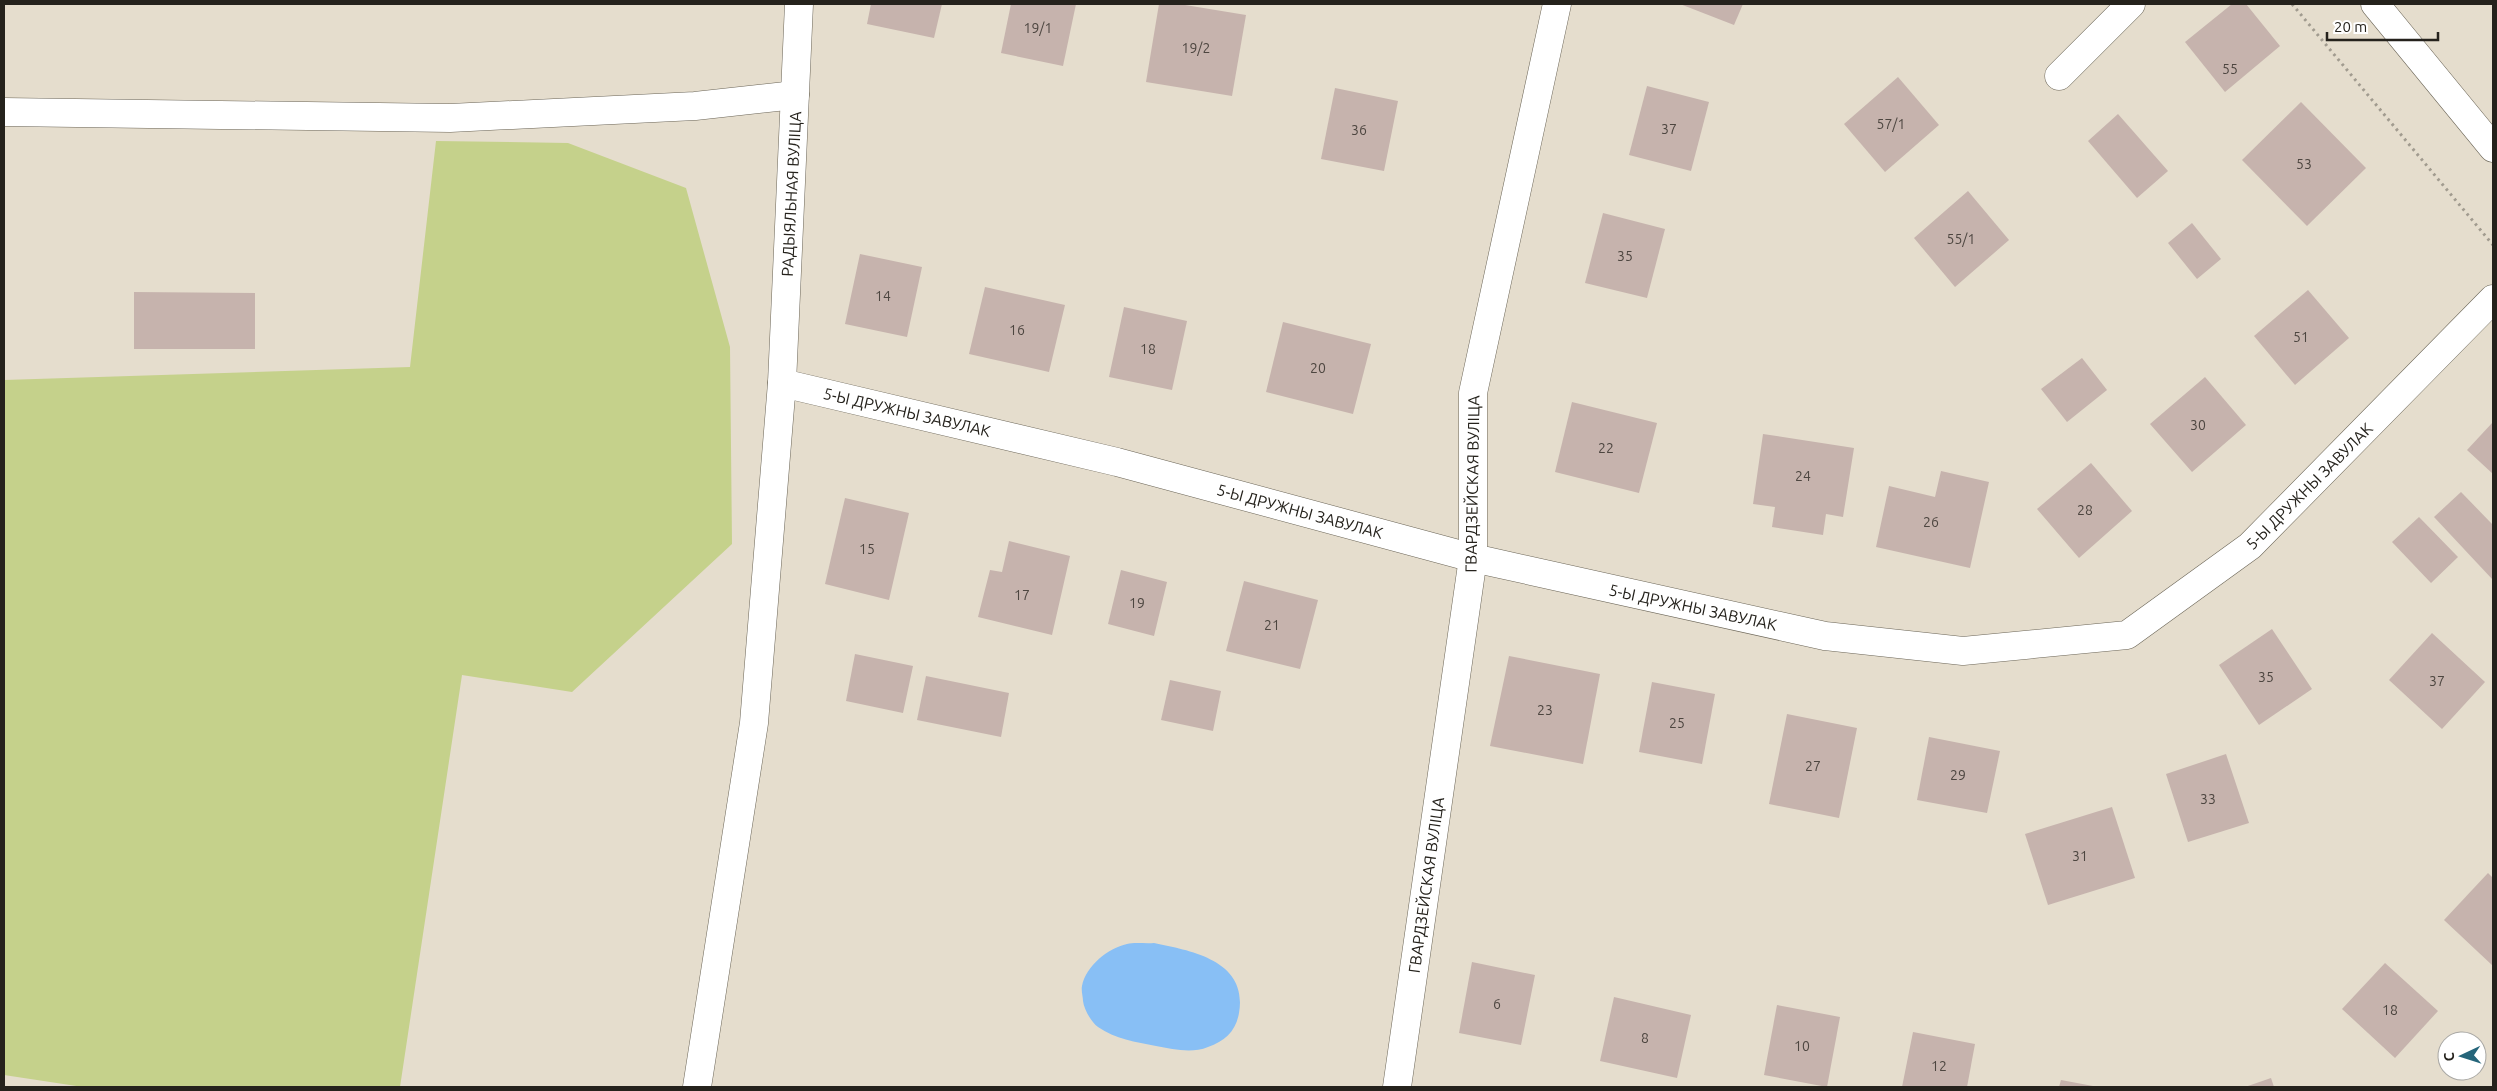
<svg xmlns="http://www.w3.org/2000/svg" width="2497" height="1091" font-family="Ubuntu,sans-serif">
	<rect width="100%" height="100%" fill="#e5ddcd"/>
	<polygon fill="#c5d18b" points="436,141 568,143 686,188 730,347 732,544 572,692 462,675 400,1087 83,1087 4,1075 4,380 410,367"/>
	<path fill="#88bff5" d="M1154 943C1193 951 1248 961 1239 1013 1236 1031 1225 1041 1208 1047 1191 1054 1173 1049 1156 1046 1136 1042 1115 1039 1098 1027 1091 1022 1084 1009 1083 1001 1083 997 1081 990 1082 986 1086 966 1108 948 1127 944 1135 942 1146 944 1154 943Z"/>
	<g fill="#c6b3ad">
		<polygon points="871,4 942,4 934,38 867,24"/>
		<polygon points="1011,4 1076,4 1063,66 1001,53"/>
		<polygon points="1159,4 1179,4 1246,15 1232,96 1146,82"/>
		<polygon points="1680,4 1743,4 1734,25"/>
		<polygon points="2232,4 2246,4 2280,46 2225,92 2185,42"/>
		<polygon points="1898,77 1939,125 1885,172 1844,124"/>
		<polygon points="1647,86 1709,102 1691,171 1629,155"/>
		<polygon points="1335,88 1398,101 1384,171 1321,159"/>
		<polygon points="2301,102 2366,168 2307,226 2242,160"/>
		<polygon points="2118,114 2168,171 2137,198 2088,141"/>
		<polygon points="1968,191 2009,240 1955,287 1914,238"/>
		<polygon points="1603,213 1665,229 1647,298 1585,283"/>
		<polygon points="2192,223 2221,259 2197,279 2168,243"/>
		<polygon points="860,254 922,267 907,337 845,324"/>
		<polygon points="985,287 1065,305 1049,372 969,354"/>
		<polygon points="2308,290 2349,338 2295,385 2254,336"/>
		<polygon points="134,292 255,293 255,349 134,349"/>
		<polygon points="1124,307 1187,321 1172,390 1109,377"/>
		<polygon points="1283,322 1371,344 1353,414 1266,392"/>
		<polygon points="2082,358 2107,390 2067,422 2041,389"/>
		<polygon points="2205,377 2246,425 2192,472 2150,424"/>
		<polygon points="1572,402 1657,423 1639,493 1555,472"/>
		<polygon points="2493,422 2493,474 2467,450"/>
		<polygon points="1763,434 1854,448 1843,517 1826,514 1823,535 1772,527 1775,507 1753,504"/>
		<polygon points="2091,463 2132,511 2079,558 2037,509"/>
		<polygon points="1941,471 1989,482 1970,568 1876,547 1889,486 1935,497"/>
		<polygon points="2461,492 2493,525 2493,580 2434,517"/>
		<polygon points="845,498 909,513 889,600 825,584"/>
		<polygon points="2419,517 2458,557 2431,583 2392,542"/>
		<polygon points="1009,541 1070,556 1052,635 978,617 990,570 1002,572"/>
		<polygon points="1121,570 1167,582 1154,636 1108,624"/>
		<polygon points="1244,581 1318,600 1300,669 1226,651"/>
		<polygon points="2272,629 2312,689 2259,725 2219,665"/>
		<polygon points="2432,633 2485,682 2442,729 2389,680"/>
		<polygon points="855,654 913,666 903,713 846,701"/>
		<polygon points="1509,656 1600,674 1583,764 1490,746"/>
		<polygon points="926,676 1009,693 1001,737 917,720"/>
		<polygon points="1170,680 1221,691 1213,731 1161,720"/>
		<polygon points="1652,682 1715,694 1702,764 1639,752"/>
		<polygon points="1787,714 1857,728 1839,818 1769,804"/>
		<polygon points="1929,737 2000,751 1987,813 1917,800"/>
		<polygon points="2226,754 2249,823 2188,842 2166,774"/>
		<polygon points="2112,807 2135,878 2048,905 2025,834"/>
		<polygon points="2488,873 2493,878 2493,966 2444,920"/>
		<polygon points="1472,962 1535,975 1521,1045 1459,1033"/>
		<polygon points="2385,963 2438,1011 2395,1058 2342,1009"/>
		<polygon points="1614,997 1691,1015 1677,1078 1600,1061"/>
		<polygon points="1777,1005 1840,1017 1827,1087 1764,1075"/>
		<polygon points="1913,1032 1975,1044 1967,1087 1902,1087"/>
		<polygon points="2271,1078 2274,1087 2245,1087"/>
		<polygon points="2061,1080 2093,1086 2093,1087 2059,1087"/>
	</g>
	<g fill="none" stroke-linecap="round" stroke-linejoin="round">
		<g stroke="#6b6557" stroke-width="29">
			<g id="minor">
				<polyline points="2375,4 2493,148"/>
				<polyline points="2059,76 2131,4"/>
				<polyline points="4,112 450,118 695,106 795,95"/>
				<polyline points="782,383 1117,462 1473,558 1825,636 1963,651 2127,635 2250,546 2493,299"/>
				<polyline points="697,1087 754,723 782,383 799,4"/>
				<polyline points="1397,1087 1473,558 1473,393 1557,4"/>
			</g>
		</g>
		<polyline stroke="#a19b8f" stroke-width="3" stroke-dasharray="2.5 4" stroke-linecap="butt" points="2292,4 2493,245"/>
		<use href="#minor" stroke="#fff" stroke-width="28"/>
	</g>
	<g text-anchor="middle" dominant-baseline="central" stroke-width="4" stroke-linejoin="round" paint-order="stroke">
		<g font-size="14" fill="#4d4640">
			<text x="1038" y="28">19/1</text>
			<text x="1196" y="48">19/2</text>
			<text x="2230" y="69">55</text>
			<text x="1891" y="124">57/1</text>
			<text x="1669" y="129">37</text>
			<text x="1359" y="130">36</text>
			<text x="2304" y="164">53</text>
			<text x="1961" y="239">55/1</text>
			<text x="1625" y="256">35</text>
			<text x="883" y="296">14</text>
			<text x="1017" y="330">16</text>
			<text x="2301" y="337">51</text>
			<text x="1148" y="349">18</text>
			<text x="1318" y="368">20</text>
			<text x="2198" y="425">30</text>
			<text x="1606" y="448">22</text>
			<text x="1803" y="476">24</text>
			<text x="2085" y="510">28</text>
			<text x="1931" y="522">26</text>
			<text x="867" y="549">15</text>
			<text x="1022" y="595">17</text>
			<text x="1137" y="603">19</text>
			<text x="1272" y="625">21</text>
			<text x="2266" y="677">35</text>
			<text x="2437" y="681">37</text>
			<text x="1545" y="710">23</text>
			<text x="1677" y="723">25</text>
			<text x="1813" y="766">27</text>
			<text x="1958" y="775">29</text>
			<text x="2208" y="799">33</text>
			<text x="2080" y="856">31</text>
			<text x="1497" y="1004">6</text>
			<text x="2390" y="1010">18</text>
			<text x="1645" y="1038">8</text>
			<text x="1802" y="1046">10</text>
			<text x="1939" y="1066">12</text>
		</g>
		<g font-size="16" fill="#25221c" stroke="#fff">
			<text transform="translate(791 194) rotate(-87)">РАДЫЯЛЬНАЯ ВУЛІЦА</text>
			<text transform="translate(907 412) rotate(13)">5-Ы ДРУЖНЫ ЗАВУЛАК</text>
			<text transform="translate(1472 484) rotate(-89)">ГВАРДЗЕЙСКАЯ ВУЛІЦА</text>
			<text transform="translate(2309 486) rotate(-45)">5-Ы ДРУЖНЫ ЗАВУЛАК</text>
			<text transform="translate(1300 511) rotate(15)">5-Ы ДРУЖНЫ ЗАВУЛАК</text>
			<text transform="translate(1693 607) rotate(12)">5-Ы ДРУЖНЫ ЗАВУЛАК</text>
			<text transform="translate(1426 885) rotate(-82)">ГВАРДЗЕЙСКАЯ ВУЛІЦА</text>
		</g>
	</g>
	<rect width="2497" height="1091" fill="none" stroke="#25221c" stroke-width="10"/>
	<g transform="translate(2462 1056) rotate(266)"><circle r="24" fill="#ffffff" stroke="#a8a7a4"/>
	<path d="M0-4L9 19L0 12L-9 19Z" fill="#25657a"/>
	<text y="-8" font-size="14" font-weight="bold" text-anchor="middle" fill="#25221c">С</text>
	</g>
	<path d="M2327 32v8h111v-8" fill="none" stroke="#25221c" stroke-width="2.5"/>
	<text x="2334" y="32" font-size="15" fill="#25221c" stroke="#ffffff" stroke-width="4" paint-order="stroke">20 m</text>
</svg>
